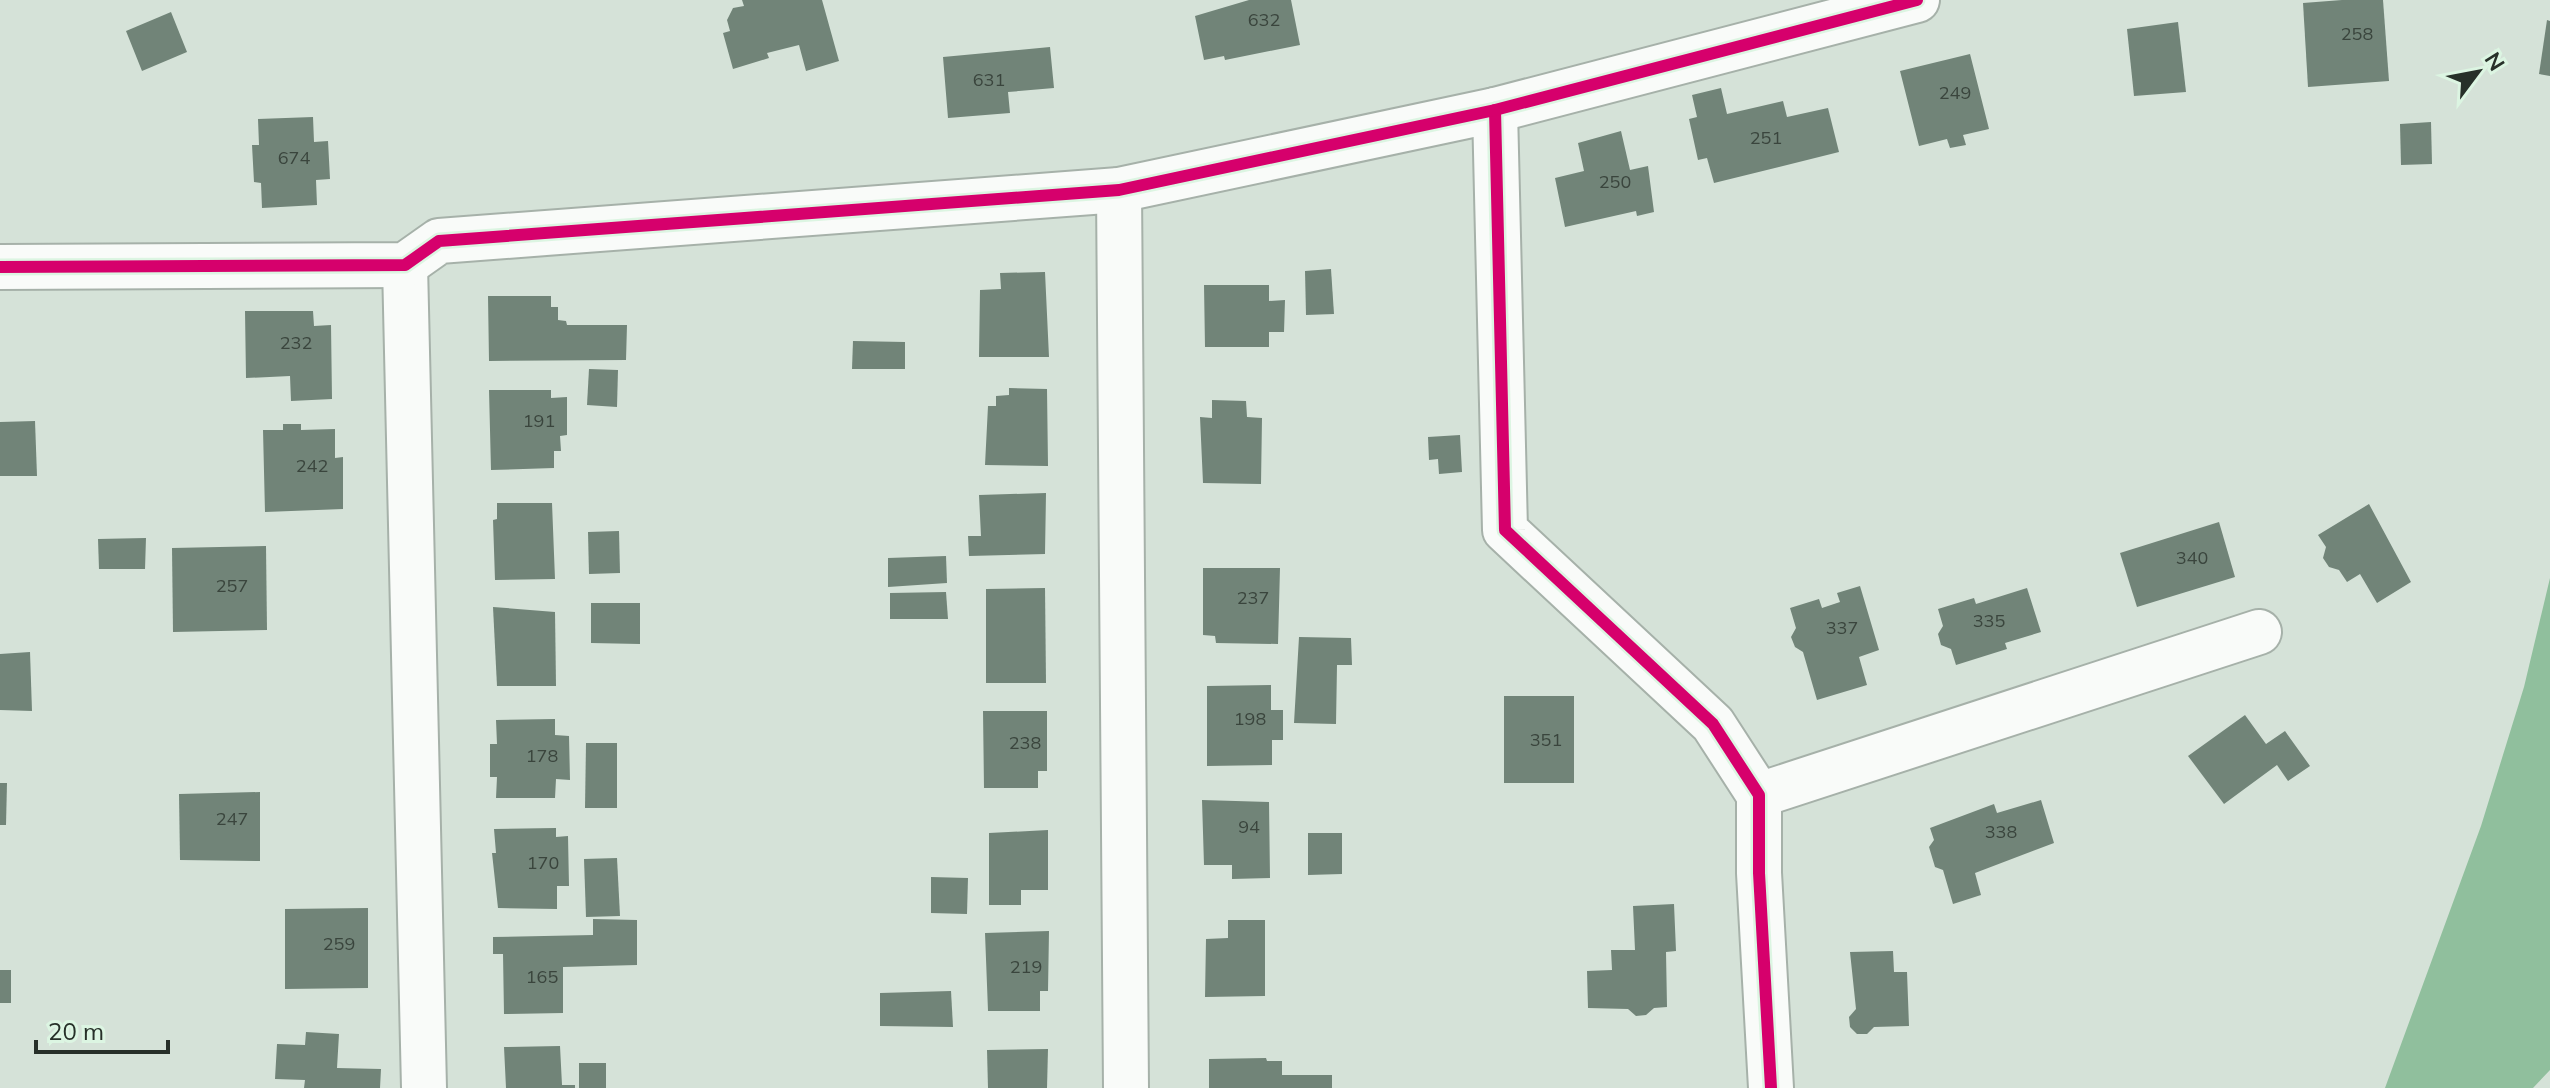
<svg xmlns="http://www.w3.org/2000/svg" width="2550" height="1088" font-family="Mulish,sans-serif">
	<rect width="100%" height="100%" fill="#d5e2d8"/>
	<polygon fill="#90bf9d" points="2550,578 2550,1070 2533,1088 2385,1088 2481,826 2524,687"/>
	<g fill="#718478">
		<polygon points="742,0 822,0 839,61 806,71 799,45 767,53 769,58 733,69 723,33 730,31 727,20 733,8 744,6"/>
		<polygon points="1249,0 1291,0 1300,45 1225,60 1224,56 1204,60 1195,16"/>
		<polygon points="2342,0 2383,0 2389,81 2308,87 2303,3"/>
		<polygon points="171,12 187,52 142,71 126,31"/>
		<polygon points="2547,20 2550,21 2550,76 2539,74"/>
		<polygon points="2178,22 2186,92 2134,96 2127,29"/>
		<polygon points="1050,47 1054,88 1008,92 1010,113 948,118 943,57"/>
		<polygon points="1970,54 1989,129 1963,135 1966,145 1950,148 1947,139 1919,146 1900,71"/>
		<polygon points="1721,88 1727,114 1783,101 1787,117 1828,108 1839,152 1714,183 1707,158 1698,160 1689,119 1697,117 1692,95"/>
		<polygon points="313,117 314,142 328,141 330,179 316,180 317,205 262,208 261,183 254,182 252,145 259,145 258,119"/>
		<polygon points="2431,122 2432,164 2401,165 2400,124"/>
		<polygon points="1621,131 1630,170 1648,166 1654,212 1637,216 1636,211 1565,227 1555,178 1584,171 1578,143"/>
		<polygon points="1331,269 1334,314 1306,315 1305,271"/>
		<polygon points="1045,272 1049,357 979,357 980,290 1001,289 1000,273"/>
		<polygon points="1204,285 1269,285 1269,301 1285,300 1284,332 1269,332 1269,347 1205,347"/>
		<polygon points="488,296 551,296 551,307 558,307 558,320 566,321 567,325 627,325 626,360 489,361"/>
		<polygon points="245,311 313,311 314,326 331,325 332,399 291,401 290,376 246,378"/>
		<polygon points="853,341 905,342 905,369 852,369"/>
		<polygon points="589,369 618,370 617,407 587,405"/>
		<polygon points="1009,388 1047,389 1048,466 985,465 988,406 996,406 996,396 1009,395"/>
		<polygon points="489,390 551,390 551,398 567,397 567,435 560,436 561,451 554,451 554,468 491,470"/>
		<polygon points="1212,400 1246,401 1247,417 1262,418 1261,484 1203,483 1200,417 1212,418"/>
		<polygon points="35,421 37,476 0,476 0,422"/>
		<polygon points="283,424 301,424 301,430 335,429 335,458 343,457 343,509 265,512 263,430 283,430"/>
		<polygon points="1460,435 1462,472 1439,474 1438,459 1429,460 1428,437"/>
		<polygon points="1046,493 1045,554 969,556 968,536 981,536 979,495"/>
		<polygon points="497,503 552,503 555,579 495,580 493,520 497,519"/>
		<polygon points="2369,504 2411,582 2377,603 2360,574 2347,582 2339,570 2329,567 2323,558 2326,547 2318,535"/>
		<polygon points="2219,522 2235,577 2137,607 2120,553"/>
		<polygon points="619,531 620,573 589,574 588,532"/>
		<polygon points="146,538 145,569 99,569 98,539"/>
		<polygon points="266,546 267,630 173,632 172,548"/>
		<polygon points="946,556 947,583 888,587 888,558"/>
		<polygon points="1203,568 1280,568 1278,644 1216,643 1215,636 1203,635"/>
		<polygon points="1860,586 1879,650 1859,657 1867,685 1817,700 1803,652 1795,647 1791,637 1796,628 1790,608 1819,599 1822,608 1840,602 1837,593"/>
		<polygon points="1045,588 1046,683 986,683 986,589"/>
		<polygon points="2027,588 2041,632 2005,643 2007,649 1956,665 1951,649 1941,645 1938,634 1943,626 1938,609 1974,598 1976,604"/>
		<polygon points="946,592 948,619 890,619 890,593"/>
		<polygon points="591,603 640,603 640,644 591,643"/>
		<polygon points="493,607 555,612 556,686 497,686"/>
		<polygon points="1299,637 1351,638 1352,665 1337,665 1336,724 1294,723"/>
		<polygon points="30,652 32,711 0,710 0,654"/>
		<polygon points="1271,685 1271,710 1283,710 1283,740 1272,740 1272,765 1207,766 1207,686"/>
		<rect x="1504" y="696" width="70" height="87"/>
		<polygon points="983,711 1047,711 1047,771 1038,771 1038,788 984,788"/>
		<polygon points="2245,715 2266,744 2285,731 2310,766 2288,781 2277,765 2224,804 2188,756"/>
		<polygon points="555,719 555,735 569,736 570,780 556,779 555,798 496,798 497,777 490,777 490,744 497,744 496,720"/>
		<polygon points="586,743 617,743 617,808 585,808"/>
		<polygon points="0,783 7,783 6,825 0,825"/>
		<polygon points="260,792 260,861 180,860 179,794"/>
		<polygon points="1202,800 1269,802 1270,878 1232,879 1232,865 1204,865"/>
		<polygon points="2041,800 2054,843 1975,873 1981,895 1953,904 1943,870 1935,867 1929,847 1934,840 1930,828 1994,804 1997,813"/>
		<polygon points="556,828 556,837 568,836 569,886 557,886 557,909 498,908 492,853 496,853 494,829"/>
		<polygon points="1048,830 1048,890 1021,890 1021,905 989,905 989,833"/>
		<polygon points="1308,833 1342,833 1342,874 1308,875"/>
		<polygon points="617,858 620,916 586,917 584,859"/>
		<polygon points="931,877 968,878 967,914 931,913"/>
		<polygon points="1674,904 1676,951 1666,952 1667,1007 1654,1008 1646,1015 1636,1016 1628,1009 1588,1008 1587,971 1612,970 1611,950 1635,950 1633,906"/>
		<polygon points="368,908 368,988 285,989 285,909"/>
		<polygon points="593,919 637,920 637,965 563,967 563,1013 504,1014 503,954 493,954 493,937 593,935"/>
		<polygon points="1228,920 1265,920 1265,996 1205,997 1206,939 1228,938"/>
		<polygon points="1049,931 1048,991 1040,991 1040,1011 988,1011 985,933"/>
		<polygon points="1893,951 1894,972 1907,972 1909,1026 1874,1027 1867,1034 1857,1034 1850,1027 1849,1017 1856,1009 1850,952"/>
		<rect x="0" y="970" width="11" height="33"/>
		<polygon points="951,991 953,1027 880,1026 880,993"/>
		<polygon points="306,1032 339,1034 337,1068 381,1069 380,1088 304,1088 305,1080 275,1079 277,1044 305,1045"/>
		<polygon points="560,1046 562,1085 575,1085 575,1088 506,1088 504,1047"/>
		<polygon points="1048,1049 1047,1088 988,1088 987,1050"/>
		<polygon points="1266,1058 1267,1061 1282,1061 1282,1075 1332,1075 1332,1088 1209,1088 1209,1059"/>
		<rect x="579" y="1063" width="27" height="25"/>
	</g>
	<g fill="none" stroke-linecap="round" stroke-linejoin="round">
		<g stroke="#a6b1a9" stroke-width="48">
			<g id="minor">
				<polyline points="1495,110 1505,530 1713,724 1759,795 1759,873 1771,1088"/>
				<polyline points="1119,190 1126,1088"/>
				<polyline points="405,265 424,1088"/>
				<polyline points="0,267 405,265 439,241 1119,190 1495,110 1917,0"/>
				<polyline points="1759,795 2259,632"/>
			</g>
		</g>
		<use href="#minor" stroke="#f9fbf9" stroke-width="44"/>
		<g stroke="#dcf5e2" stroke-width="17">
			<g id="cycleway">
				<polyline points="1495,110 1505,530 1713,724 1759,795 1759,873 1771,1088"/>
				<polyline points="0,267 405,265 439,241 1119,190 1495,110 1917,0"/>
			</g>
		</g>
		<use href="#cycleway" stroke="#d6006c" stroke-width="12"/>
	</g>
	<g text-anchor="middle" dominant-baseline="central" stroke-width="8" stroke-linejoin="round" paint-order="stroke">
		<g font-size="18" fill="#3a453d">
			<text x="1264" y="19">632</text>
			<text x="2357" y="33">258</text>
			<text x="989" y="79">631</text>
			<text x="1955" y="92">249</text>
			<text x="1766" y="137">251</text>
			<text x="294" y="157">674</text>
			<text x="1615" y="181">250</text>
			<text x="296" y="342">232</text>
			<text x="539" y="420">191</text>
			<text x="312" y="465">242</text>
			<text x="2192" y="557">340</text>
			<text x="232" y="585">257</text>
			<text x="1253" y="597">237</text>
			<text x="1989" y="620">335</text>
			<text x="1842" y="627">337</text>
			<text x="1250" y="718">198</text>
			<text x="1546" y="739">351</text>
			<text x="1025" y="742">238</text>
			<text x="542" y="755">178</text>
			<text x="232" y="818">247</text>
			<text x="1249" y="826">94</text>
			<text x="2001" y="831">338</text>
			<text x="543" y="862">170</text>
			<text x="339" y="943">259</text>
			<text x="1026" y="966">219</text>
			<text x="542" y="976">165</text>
		</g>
	</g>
	<g transform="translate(2478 72) rotate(58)" stroke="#dcf5e2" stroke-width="6" paint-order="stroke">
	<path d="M0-6L14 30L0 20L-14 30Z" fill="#273029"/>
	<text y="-12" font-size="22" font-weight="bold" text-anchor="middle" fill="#273029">N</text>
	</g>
	<path d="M36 1040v12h132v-12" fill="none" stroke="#273029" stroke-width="4"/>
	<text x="48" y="1040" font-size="24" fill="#273029" stroke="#dcf5e2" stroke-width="6" paint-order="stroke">20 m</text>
</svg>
